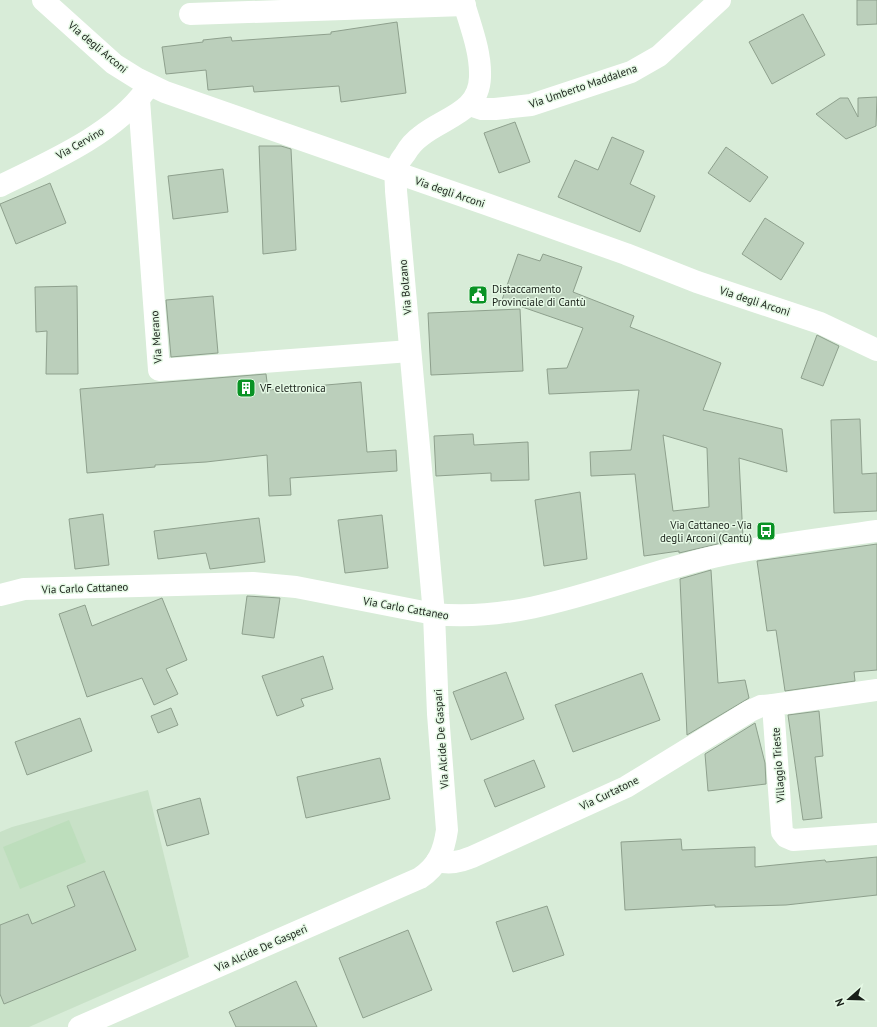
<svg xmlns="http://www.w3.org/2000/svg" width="877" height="1027" font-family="'PT Sans',sans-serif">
	<rect width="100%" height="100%" fill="#d8ecd8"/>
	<polygon fill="#c8e1c7" points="148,790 189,957 29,1027 0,1027 0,832 12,827"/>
	<polygon fill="#bddebc" points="69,820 86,862 20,889 3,847"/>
	<g fill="#bbcfbb" stroke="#8ea08d" fill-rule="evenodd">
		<polygon points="857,0 877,0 877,24 857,25"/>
		<polygon points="803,14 825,55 772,84 749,42"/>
		<polygon points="397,22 406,93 341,102 339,86 254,92 253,86 208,90 206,70 166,74 162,47 203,42 203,40 231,37 232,41 331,34 331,32"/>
		<polygon points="877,97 876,126 846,139 816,114 840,98 848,98 858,117 858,98"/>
		<polygon points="515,122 530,162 499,173 484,133"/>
		<polygon points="612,137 644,151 630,184 655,196 640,232 558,197 575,160 598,170"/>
		<polygon points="259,146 281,146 291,149 296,250 263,254"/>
		<polygon points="726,147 768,177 750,202 708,173"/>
		<polygon points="223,169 228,212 173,219 168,176"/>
		<polygon points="50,183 66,223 16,244 0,204"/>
		<polygon points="765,218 804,243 781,280 742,254"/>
		<path d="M518 254 540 261 543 254 582 267 573 292 634 316 630 327 721 363 703 410 782 429 787 472 739 458 743 538 679 553V551L644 556 635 474 591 476 590 452 631 450 639 390 549 394 547 369 567 368 583 328 502 300ZM663 435 707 448 709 507 673 511Z"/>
		<polygon points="77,286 78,374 46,374 47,331 36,332 35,287"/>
		<polygon points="213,296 218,353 171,357 166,300"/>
		<polygon points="520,309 523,371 431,375 428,313"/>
		<polygon points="817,335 839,346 823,386 801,378"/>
		<polygon points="266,374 268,390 361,382 367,452 396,450 397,471 290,478 291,495 269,496 267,455 206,462 155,465 155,467 87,473 80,389"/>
		<polygon points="860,419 862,474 877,473 877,511 834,513 831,420"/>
		<polygon points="473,434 474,445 528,442 529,480 491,481 491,473 436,476 434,436"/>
		<polygon points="580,492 587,559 544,566 535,500"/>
		<polygon points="103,514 109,565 75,569 69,519"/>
		<polygon points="382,515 388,568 345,573 338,520"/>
		<polygon points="259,518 265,562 210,569 206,553 158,559 154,531"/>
		<polygon points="877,544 877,670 854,672 855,681 785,691 776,630 767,631 757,561"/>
		<polygon points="711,570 718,683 745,680 749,698 687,735 680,579"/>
		<polygon points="247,596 280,598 274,638 242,634"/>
		<polygon points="162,598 187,660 166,669 178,694 154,705 142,678 87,697 59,614 85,605 92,626"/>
		<polygon points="323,656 333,689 301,699 304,706 277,716 262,676"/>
		<polygon points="506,672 524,719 471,740 453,692"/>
		<polygon points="642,673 660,720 573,752 555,705"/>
		<polygon points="171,708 178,725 158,733 151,716"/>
		<polygon points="819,711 823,756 815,757 822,818 803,820 788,715"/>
		<polygon points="80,718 92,751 27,775 15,742"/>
		<polygon points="755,723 765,763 766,784 708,791 705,754"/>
		<polygon points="380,758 390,799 306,818 297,777"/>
		<polygon points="534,760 545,787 495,807 484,780"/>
		<polygon points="200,798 209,834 167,846 157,810"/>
		<polygon points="681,839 682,850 755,847 755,867 825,860 826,862 877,857 877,895 786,905 715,907 715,905 625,910 621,842"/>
		<polygon points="104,871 136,950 4,1004 0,994 0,925 28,914 32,924 75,906 67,886"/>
		<polygon points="547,906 564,955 513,972 496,922"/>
		<polygon points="408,930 432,990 363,1018 339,958"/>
		<polygon points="296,981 317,1027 236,1027 229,1012"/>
	</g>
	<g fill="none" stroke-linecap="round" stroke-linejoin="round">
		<g stroke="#fff" stroke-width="22">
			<polyline points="43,0 114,64 138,79 165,92 489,205 626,254 697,282 820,323 877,350"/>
			<polyline points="190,14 465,5"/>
			<polyline points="139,100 159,370 410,351"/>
			<polyline points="470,105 482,109 495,109 531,105 631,72 659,56 720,0"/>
			<path d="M0 186C47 163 114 134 145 91"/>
			<polyline points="877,690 773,705 782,832 786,837 793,840 877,834"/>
			<path d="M437 861C450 864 459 862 472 857L626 787 750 711 761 706 773 705"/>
			<path d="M79 1027 420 878C438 866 444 851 447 830L438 714 434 614 396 191C396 185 395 179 396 173 396 167 401 159 405 154 409 147 414 141 421 136 444 117 479 113 480 77 481 51 470 25 463 0"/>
		</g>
		<path stroke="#fff" stroke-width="22" d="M0 595 24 589 253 583 296 587 434 614C529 624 622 578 713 557 767 545 822 539 877 531"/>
	</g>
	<defs>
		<g id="civic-square" transform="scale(1)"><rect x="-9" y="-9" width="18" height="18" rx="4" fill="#099224" stroke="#e5f9e5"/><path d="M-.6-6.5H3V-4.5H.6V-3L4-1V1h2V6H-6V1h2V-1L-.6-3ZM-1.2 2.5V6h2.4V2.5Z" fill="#fff"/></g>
		<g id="building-square" transform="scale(1)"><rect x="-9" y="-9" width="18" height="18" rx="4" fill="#099224" stroke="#e5f9e5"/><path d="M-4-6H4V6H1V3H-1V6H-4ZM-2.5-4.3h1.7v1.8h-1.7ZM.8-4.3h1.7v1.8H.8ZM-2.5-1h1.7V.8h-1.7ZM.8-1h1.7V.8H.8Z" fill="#fff"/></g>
		<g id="bus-square" transform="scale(1)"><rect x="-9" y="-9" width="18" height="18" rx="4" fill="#099224" stroke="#e5f9e5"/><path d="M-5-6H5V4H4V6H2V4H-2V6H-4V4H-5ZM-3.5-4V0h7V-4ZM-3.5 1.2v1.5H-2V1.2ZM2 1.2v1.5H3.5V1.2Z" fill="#fff"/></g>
	</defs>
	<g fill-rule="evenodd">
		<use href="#civic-square" x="478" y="295"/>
		<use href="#building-square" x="246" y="388"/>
		<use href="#bus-square" x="766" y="531"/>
	</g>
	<g text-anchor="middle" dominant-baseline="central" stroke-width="3" stroke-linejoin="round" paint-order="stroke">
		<g font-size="11" fill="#192019" stroke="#e5f9e5">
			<text transform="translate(98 47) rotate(40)">Via degli Arconi</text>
			<text transform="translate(583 86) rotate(-19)">Via Umberto Maddalena</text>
			<text transform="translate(80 143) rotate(-30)">Via Cervino</text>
			<text transform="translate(450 192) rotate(19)">Via degli Arconi</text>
			<text transform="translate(405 287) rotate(-95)">Via Bolzano</text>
			<text transform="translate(755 301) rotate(18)">Via degli Arconi</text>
			<text transform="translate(156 337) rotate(-94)">Via Merano</text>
			<text transform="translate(85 588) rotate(-2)">Via Carlo Cattaneo</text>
			<text transform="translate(406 608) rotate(10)">Via Carlo Cattaneo</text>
			<text transform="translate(441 739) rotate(-94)">Via Alcide De Gaspari</text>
			<text transform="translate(778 765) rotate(-94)">Villaggio Trieste</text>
			<text transform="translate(609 793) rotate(-26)">Via Curtatone</text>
			<text transform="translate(261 948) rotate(-24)">Via Alcide De Gasperi</text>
		</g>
		<g font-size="11" fill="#192019" stroke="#e5f9e5" text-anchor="start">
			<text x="492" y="289">Distaccamento<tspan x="492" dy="13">Provinciale di Cantù</tspan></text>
			<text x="260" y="388">VF elettronica</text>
			<text x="752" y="525" text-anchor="end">Via Cattaneo - Via<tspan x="752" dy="13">degli Arconi (Cantù)</tspan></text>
		</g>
	</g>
	<g transform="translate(849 999) rotate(250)" stroke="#e5f9e5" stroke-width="3" paint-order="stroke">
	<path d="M0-3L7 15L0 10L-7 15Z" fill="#192019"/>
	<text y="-6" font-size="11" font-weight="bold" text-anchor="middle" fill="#192019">N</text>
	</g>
</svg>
